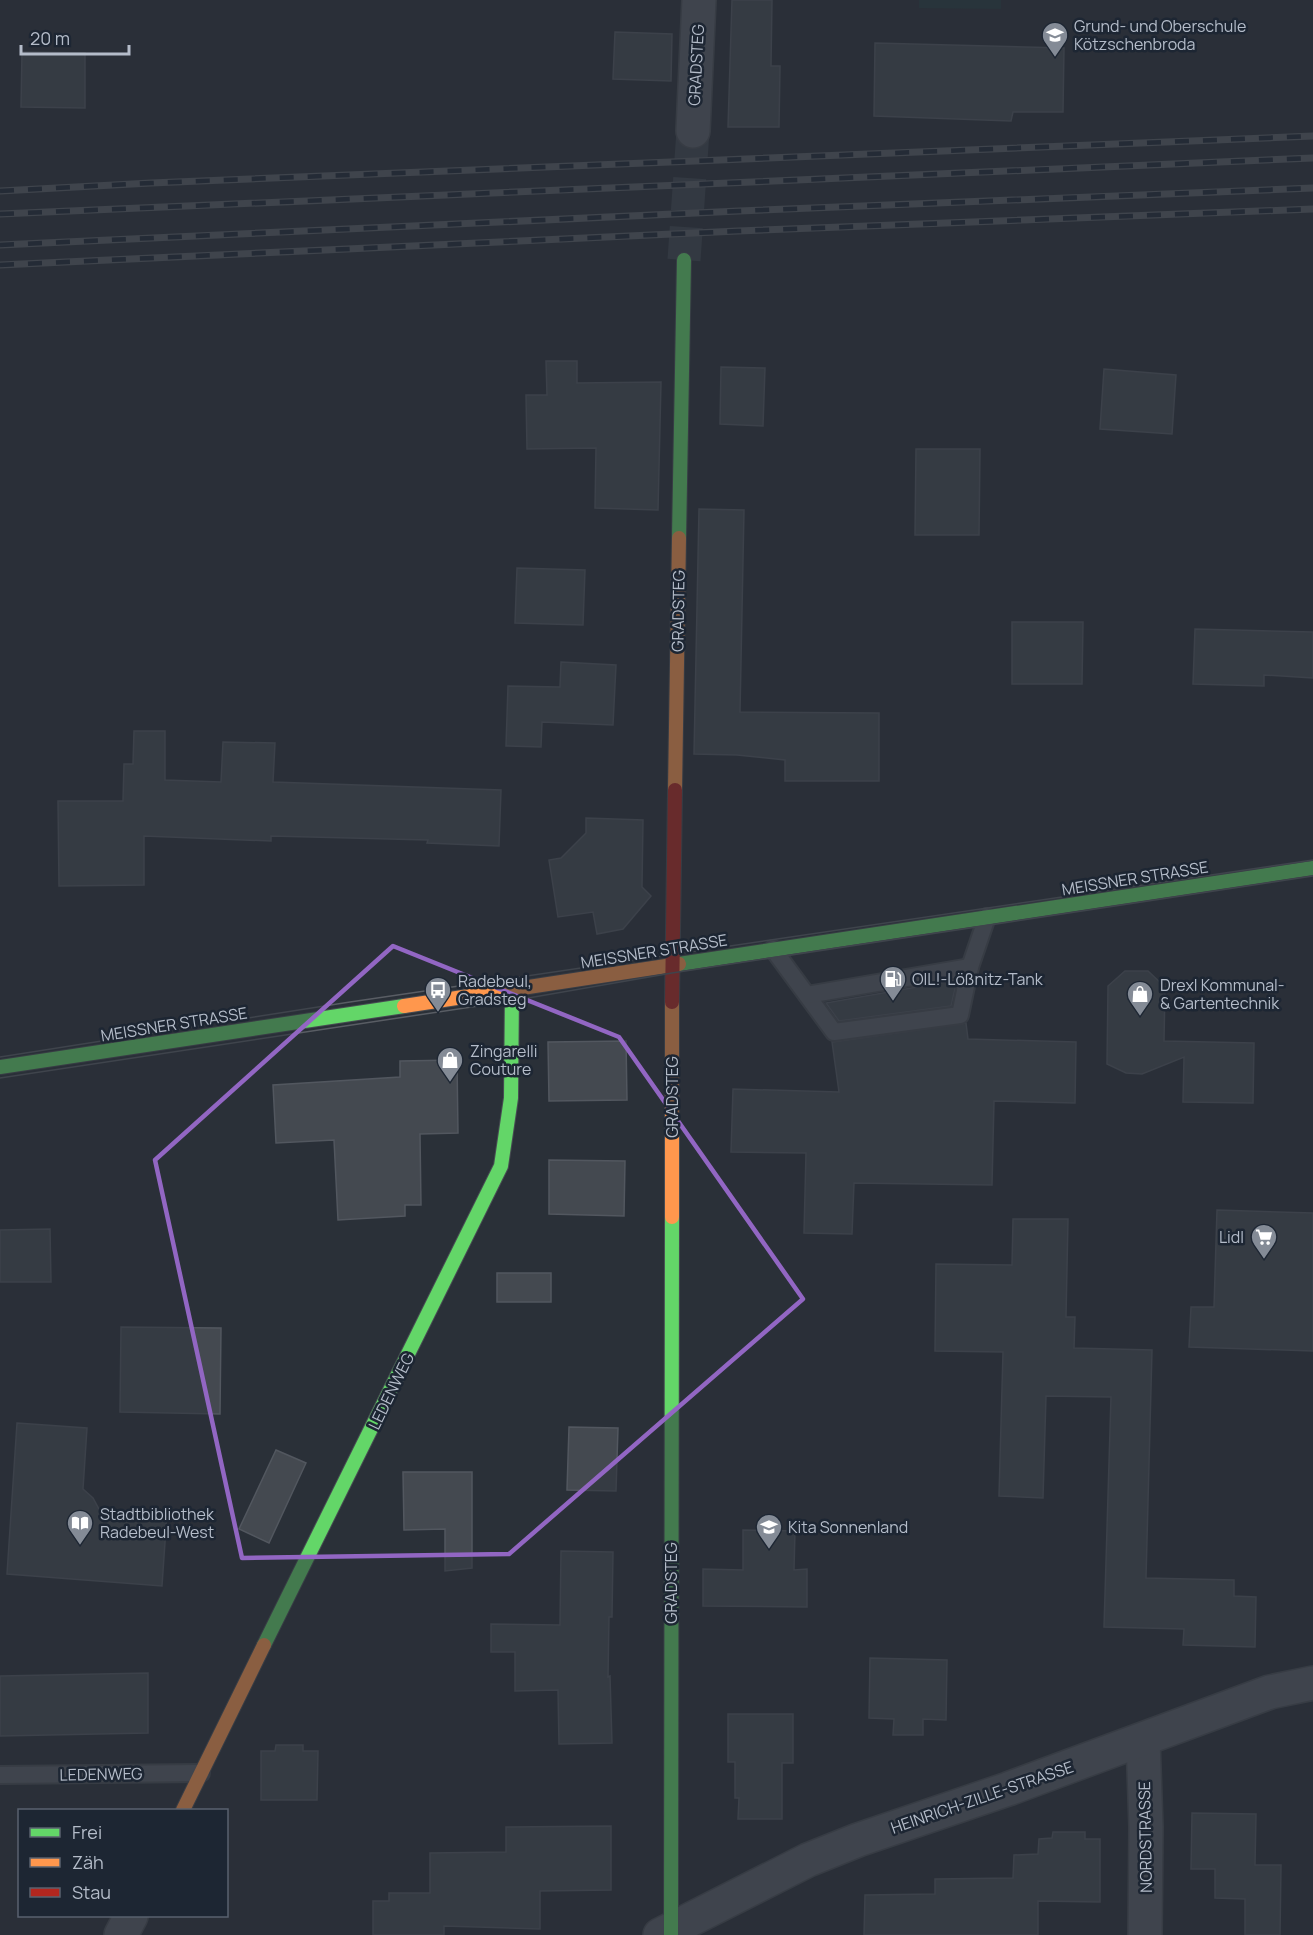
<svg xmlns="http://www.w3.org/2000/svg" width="1313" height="1935" font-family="Manrope,sans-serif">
	<rect width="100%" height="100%" fill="#2a3038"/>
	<polygon fill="#273a3e" points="919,0 1001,0 1001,9 919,8"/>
	<g fill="#444950" stroke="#52575f" stroke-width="1.5">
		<polygon points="732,0 772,0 771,66 780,66 779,127 728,127"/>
		<polygon points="615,32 672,34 671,81 613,79"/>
		<polygon points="875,43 1064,48 1063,112 1013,112 1011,121 874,116"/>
		<polygon points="22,52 85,53 85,108 21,107"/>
		<polygon points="546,361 577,361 577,383 661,382 658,510 595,508 596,448 527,449 526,395 547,395"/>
		<polygon points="721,367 765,368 763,426 720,424"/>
		<polygon points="1104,369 1176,375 1172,434 1100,429"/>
		<polygon points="916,449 980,449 979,535 915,535"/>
		<polygon points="699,509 744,510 740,712 879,713 879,781 785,781 785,760 737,755 694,754"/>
		<polygon points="517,568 585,570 583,625 515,623"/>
		<polygon points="1012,622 1083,622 1082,684 1012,684"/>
		<polygon points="1195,629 1313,632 1313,678 1264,675 1264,686 1193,684"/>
		<polygon points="561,662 616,665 613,725 542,722 541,747 506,746 508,686 560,687"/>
		<polygon points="134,731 165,731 165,780 221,782 223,742 275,743 273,782 501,790 499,846 427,843 428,840 271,836 271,841 144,836 144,885 59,886 58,801 123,801 124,764 133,764"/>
		<polygon points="586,818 643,820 642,887 651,896 623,929 597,934 593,912 558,917 549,860 561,858 586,833"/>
		<polygon points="1125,971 1148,971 1165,987 1164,1041 1254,1043 1253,1103 1183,1102 1184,1057 1142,1074 1126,1073 1107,1064 1108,986"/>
		<polygon points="957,980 951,1006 839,1021 826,1003"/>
		<polygon points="966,1023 968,1039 1076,1042 1075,1103 994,1101 992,1185 854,1183 852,1234 804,1233 806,1153 731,1152 733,1089 839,1092 832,1042"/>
		<polygon points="626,1041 627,1100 549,1101 548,1042"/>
		<polygon points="457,1060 458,1133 420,1134 421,1205 405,1205 405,1216 338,1220 334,1140 276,1143 273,1085 400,1077 400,1061"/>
		<polygon points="549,1160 625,1161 624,1216 549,1214"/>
		<polygon points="1217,1210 1313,1213 1313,1351 1189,1347 1191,1307 1214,1307"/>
		<polygon points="1013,1219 1068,1219 1066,1317 1075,1317 1074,1348 1152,1350 1146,1578 1234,1580 1234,1596 1256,1597 1255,1647 1183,1645 1184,1629 1104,1627 1111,1397 1046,1396 1043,1498 999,1496 1003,1352 935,1351 936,1264 1012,1265"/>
		<polygon points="50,1229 51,1282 0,1282 0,1230"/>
		<rect x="497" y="1273" width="54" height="29"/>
		<polygon points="121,1327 221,1328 220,1414 120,1412"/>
		<polygon points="17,1423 87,1428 83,1489 93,1498 99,1509 167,1513 162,1586 7,1574"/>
		<polygon points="569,1427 618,1428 616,1491 567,1490"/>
		<polygon points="276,1450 306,1463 269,1543 239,1529"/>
		<polygon points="403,1472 472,1472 472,1568 445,1571 445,1529 404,1530"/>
		<polygon points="743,1530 795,1531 794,1570 807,1569 807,1607 703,1606 703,1569 743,1570"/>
		<polygon points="561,1551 613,1552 612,1617 609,1617 608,1677 610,1676 612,1743 559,1744 558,1690 515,1691 515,1652 491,1652 491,1624 560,1625"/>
		<polygon points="870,1658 947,1660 946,1720 923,1719 923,1735 893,1735 894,1719 869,1718"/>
		<polygon points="148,1673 148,1733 0,1736 0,1676"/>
		<polygon points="728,1714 793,1714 793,1763 782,1763 782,1819 738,1819 739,1798 735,1798 735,1762 728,1762"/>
		<polygon points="276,1745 303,1745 303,1751 318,1751 317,1800 261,1800 261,1751 275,1751"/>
		<polygon points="1192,1813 1256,1814 1255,1865 1281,1865 1280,1935 1245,1935 1245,1899 1215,1898 1215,1869 1191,1869"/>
		<polygon points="611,1826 611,1890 540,1891 540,1929 444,1926 444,1935 373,1935 373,1901 389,1901 389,1893 430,1893 430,1853 506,1852 506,1827"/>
		<polygon points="1053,1832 1085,1832 1085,1839 1100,1839 1100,1902 1038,1901 1038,1935 864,1935 865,1895 935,1894 935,1879 1013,1878 1014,1855 1038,1854 1039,1839 1052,1838"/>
	</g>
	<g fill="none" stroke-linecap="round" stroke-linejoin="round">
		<polyline stroke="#3f454e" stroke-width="33" stroke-dasharray="33 16" stroke-linecap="butt" points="684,260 693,131"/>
		<g stroke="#484c53" stroke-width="20">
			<g id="lane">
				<polyline points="773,949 834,1032 960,1015 970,967 987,917"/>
				<polyline points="807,995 970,967"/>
				<polyline points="0,1775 201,1773"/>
			</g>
		</g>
		<g stroke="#484c53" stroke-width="36">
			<g id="street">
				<polyline points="693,131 699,0"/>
				<polyline points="1143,1740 1146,1827 1145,1935"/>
				<polyline points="121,1935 131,1916"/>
				<polyline points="660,1935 808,1860 858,1840 1008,1789 1270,1692 1313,1683"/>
			</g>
		</g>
		<g stroke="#484c53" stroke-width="16">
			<g id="fast">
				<polyline points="679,538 684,260"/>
				<polyline points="679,964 1313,868"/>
				<polyline points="0,1067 404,1006"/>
				<polyline points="264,1645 501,1166 511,1098 512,990"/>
				<polyline points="671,1935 672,1217"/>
			</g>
		</g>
		<g stroke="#484c53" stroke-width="16">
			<g id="slow">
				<polyline points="675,790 679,538"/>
				<polyline points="404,1006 679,964"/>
				<polyline points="672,1217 672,1002"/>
				<polyline points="183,1810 264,1645"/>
			</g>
		</g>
		<g stroke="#484c53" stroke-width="16">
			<polyline id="jam" points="672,1002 675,790"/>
		</g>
		<use href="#lane" stroke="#5a5e66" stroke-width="16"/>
		<use href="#street" stroke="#5a5e66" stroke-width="33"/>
		<use href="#fast" stroke="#63d668" stroke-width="14"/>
		<use href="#slow" stroke="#ff974d" stroke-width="14"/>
		<use href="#jam" stroke="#b3261e" stroke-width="14"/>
		<g stroke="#595d64" stroke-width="1.5">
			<polyline points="0,1057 350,1002 1313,860"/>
			<polyline points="0,1078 511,1001 672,973 1313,876"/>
		</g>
		<g stroke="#595d64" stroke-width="7">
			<g id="rail">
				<polyline points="0,191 151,183 1313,136"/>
				<polyline points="0,214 1313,158"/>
				<polyline points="0,245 739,211 1313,188"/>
				<polyline points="0,265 738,231 1313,209"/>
			</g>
		</g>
		<use href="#rail" stroke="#1d2633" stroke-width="4.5" stroke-dasharray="14" stroke-linecap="butt"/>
	</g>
	<path d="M0 0H1313V1935H0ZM393 946 619 1037 803 1299 509 1554 242 1558 155 1160Z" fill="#2a3038" fill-opacity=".55" fill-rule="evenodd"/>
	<path fill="none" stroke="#9266c3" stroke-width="4.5" stroke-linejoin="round" d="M393 946 619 1037 803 1299 509 1554 242 1558 155 1160Z"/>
	<defs>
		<g id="school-pin" transform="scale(1.35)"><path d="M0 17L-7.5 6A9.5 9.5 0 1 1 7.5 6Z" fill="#848b96" stroke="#1d2633"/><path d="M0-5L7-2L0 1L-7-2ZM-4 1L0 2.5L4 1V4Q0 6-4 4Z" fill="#fff"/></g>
		<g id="fuel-pin" transform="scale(1.35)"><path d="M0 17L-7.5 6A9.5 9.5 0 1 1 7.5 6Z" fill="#848b96" stroke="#1d2633"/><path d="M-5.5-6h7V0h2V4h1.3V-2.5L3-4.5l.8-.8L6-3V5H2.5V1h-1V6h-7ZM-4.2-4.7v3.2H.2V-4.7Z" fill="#fff"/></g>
		<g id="bus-pin" transform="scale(1.35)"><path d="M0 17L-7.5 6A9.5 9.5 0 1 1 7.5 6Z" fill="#848b96" stroke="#1d2633"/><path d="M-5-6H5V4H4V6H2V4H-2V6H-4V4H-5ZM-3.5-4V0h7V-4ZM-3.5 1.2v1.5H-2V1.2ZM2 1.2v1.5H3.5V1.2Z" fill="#fff"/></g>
		<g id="shop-pin" transform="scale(1.35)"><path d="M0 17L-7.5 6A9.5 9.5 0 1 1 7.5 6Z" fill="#848b96" stroke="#1d2633"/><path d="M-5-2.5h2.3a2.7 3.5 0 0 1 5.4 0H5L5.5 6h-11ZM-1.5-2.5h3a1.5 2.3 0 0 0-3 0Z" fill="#fff"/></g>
		<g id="supermarket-pin" transform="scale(1.35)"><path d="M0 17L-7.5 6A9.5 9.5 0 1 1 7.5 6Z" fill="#848b96" stroke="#1d2633"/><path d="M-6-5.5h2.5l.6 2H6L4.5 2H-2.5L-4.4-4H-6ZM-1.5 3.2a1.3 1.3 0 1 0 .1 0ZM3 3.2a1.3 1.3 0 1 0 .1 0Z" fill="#fff"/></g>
		<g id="library-pin" transform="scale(1.35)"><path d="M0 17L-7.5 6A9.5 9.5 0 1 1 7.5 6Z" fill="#848b96" stroke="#1d2633"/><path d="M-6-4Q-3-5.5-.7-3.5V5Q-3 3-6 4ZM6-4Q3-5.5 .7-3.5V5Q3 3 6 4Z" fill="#fff"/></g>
	</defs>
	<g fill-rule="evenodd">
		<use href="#school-pin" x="1055" y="35"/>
		<use href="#fuel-pin" x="893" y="979"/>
		<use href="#bus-pin" x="438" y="990"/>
		<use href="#shop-pin" x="1140" y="994"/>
		<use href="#shop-pin" x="450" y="1060"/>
		<use href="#supermarket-pin" x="1264" y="1237"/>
		<use href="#library-pin" x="80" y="1523"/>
		<use href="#school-pin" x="769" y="1527"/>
	</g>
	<g text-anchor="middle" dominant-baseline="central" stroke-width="5" stroke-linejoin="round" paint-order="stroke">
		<g font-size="16" fill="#b4bcc9" stroke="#1d2633" text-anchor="start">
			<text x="1074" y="26">Grund- und Oberschule<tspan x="1074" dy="18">Kötzschenbroda</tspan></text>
			<text x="912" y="979">OIL!-Lößnitz-Tank</text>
			<text x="458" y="981">Radebeul,<tspan x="458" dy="18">Gradsteg</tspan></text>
			<text x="1160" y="985">Drexl Kommunal-<tspan x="1160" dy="18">&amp; Gartentechnik</tspan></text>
			<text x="470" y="1051">Zingarelli<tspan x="470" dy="18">Couture</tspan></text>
			<text x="1244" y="1237" text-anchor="end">Lidl</text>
			<text x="100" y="1514">Stadtbibliothek<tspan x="100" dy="18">Radebeul-West</tspan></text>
			<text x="788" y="1527">Kita Sonnenland</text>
		</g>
		<g font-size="16" fill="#b4bcc9" stroke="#1d2633">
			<text transform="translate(696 65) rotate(-87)">GRADSTEG</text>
			<text transform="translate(678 611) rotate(-89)">GRADSTEG</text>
			<text transform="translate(1135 878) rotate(-9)">MEISSNER STRASSE</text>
			<text transform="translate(654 951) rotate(-9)">MEISSNER STRASSE</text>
			<text transform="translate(174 1024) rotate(-9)">MEISSNER STRASSE</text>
			<text transform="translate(672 1097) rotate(-90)">GRADSTEG</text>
			<text transform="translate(391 1391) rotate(-64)">LEDENWEG</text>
			<text transform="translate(671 1583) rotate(-90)">GRADSTEG</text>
			<text transform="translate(101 1774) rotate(-1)">LEDENWEG</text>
			<text transform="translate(982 1797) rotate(-19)">HEINRICH-ZILLE-STRASSE</text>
			<text transform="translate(1145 1837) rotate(-91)">NORDSTRASSE</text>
		</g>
	</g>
	<rect x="18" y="1809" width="210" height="108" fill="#1d2633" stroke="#59626f" stroke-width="1.5"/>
	<rect x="30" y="1828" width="30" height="9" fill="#63d668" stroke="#59626f" stroke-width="1.5"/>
	<text x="72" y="1839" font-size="18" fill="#b4bcc9">Frei</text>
	<rect x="30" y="1858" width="30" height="9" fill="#ff974d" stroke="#59626f" stroke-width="1.5"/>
	<text x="72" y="1869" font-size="18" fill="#b4bcc9">Zäh</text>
	<rect x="30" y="1888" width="30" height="9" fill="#b3261e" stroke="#59626f" stroke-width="1.5"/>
	<text x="72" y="1899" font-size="18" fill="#b4bcc9">Stau</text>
	<path d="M21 45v9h108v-9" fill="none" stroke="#b4bcc9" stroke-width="3"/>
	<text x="30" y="45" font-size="18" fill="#b4bcc9" stroke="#1d2633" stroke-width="4.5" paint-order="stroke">20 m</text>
</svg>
